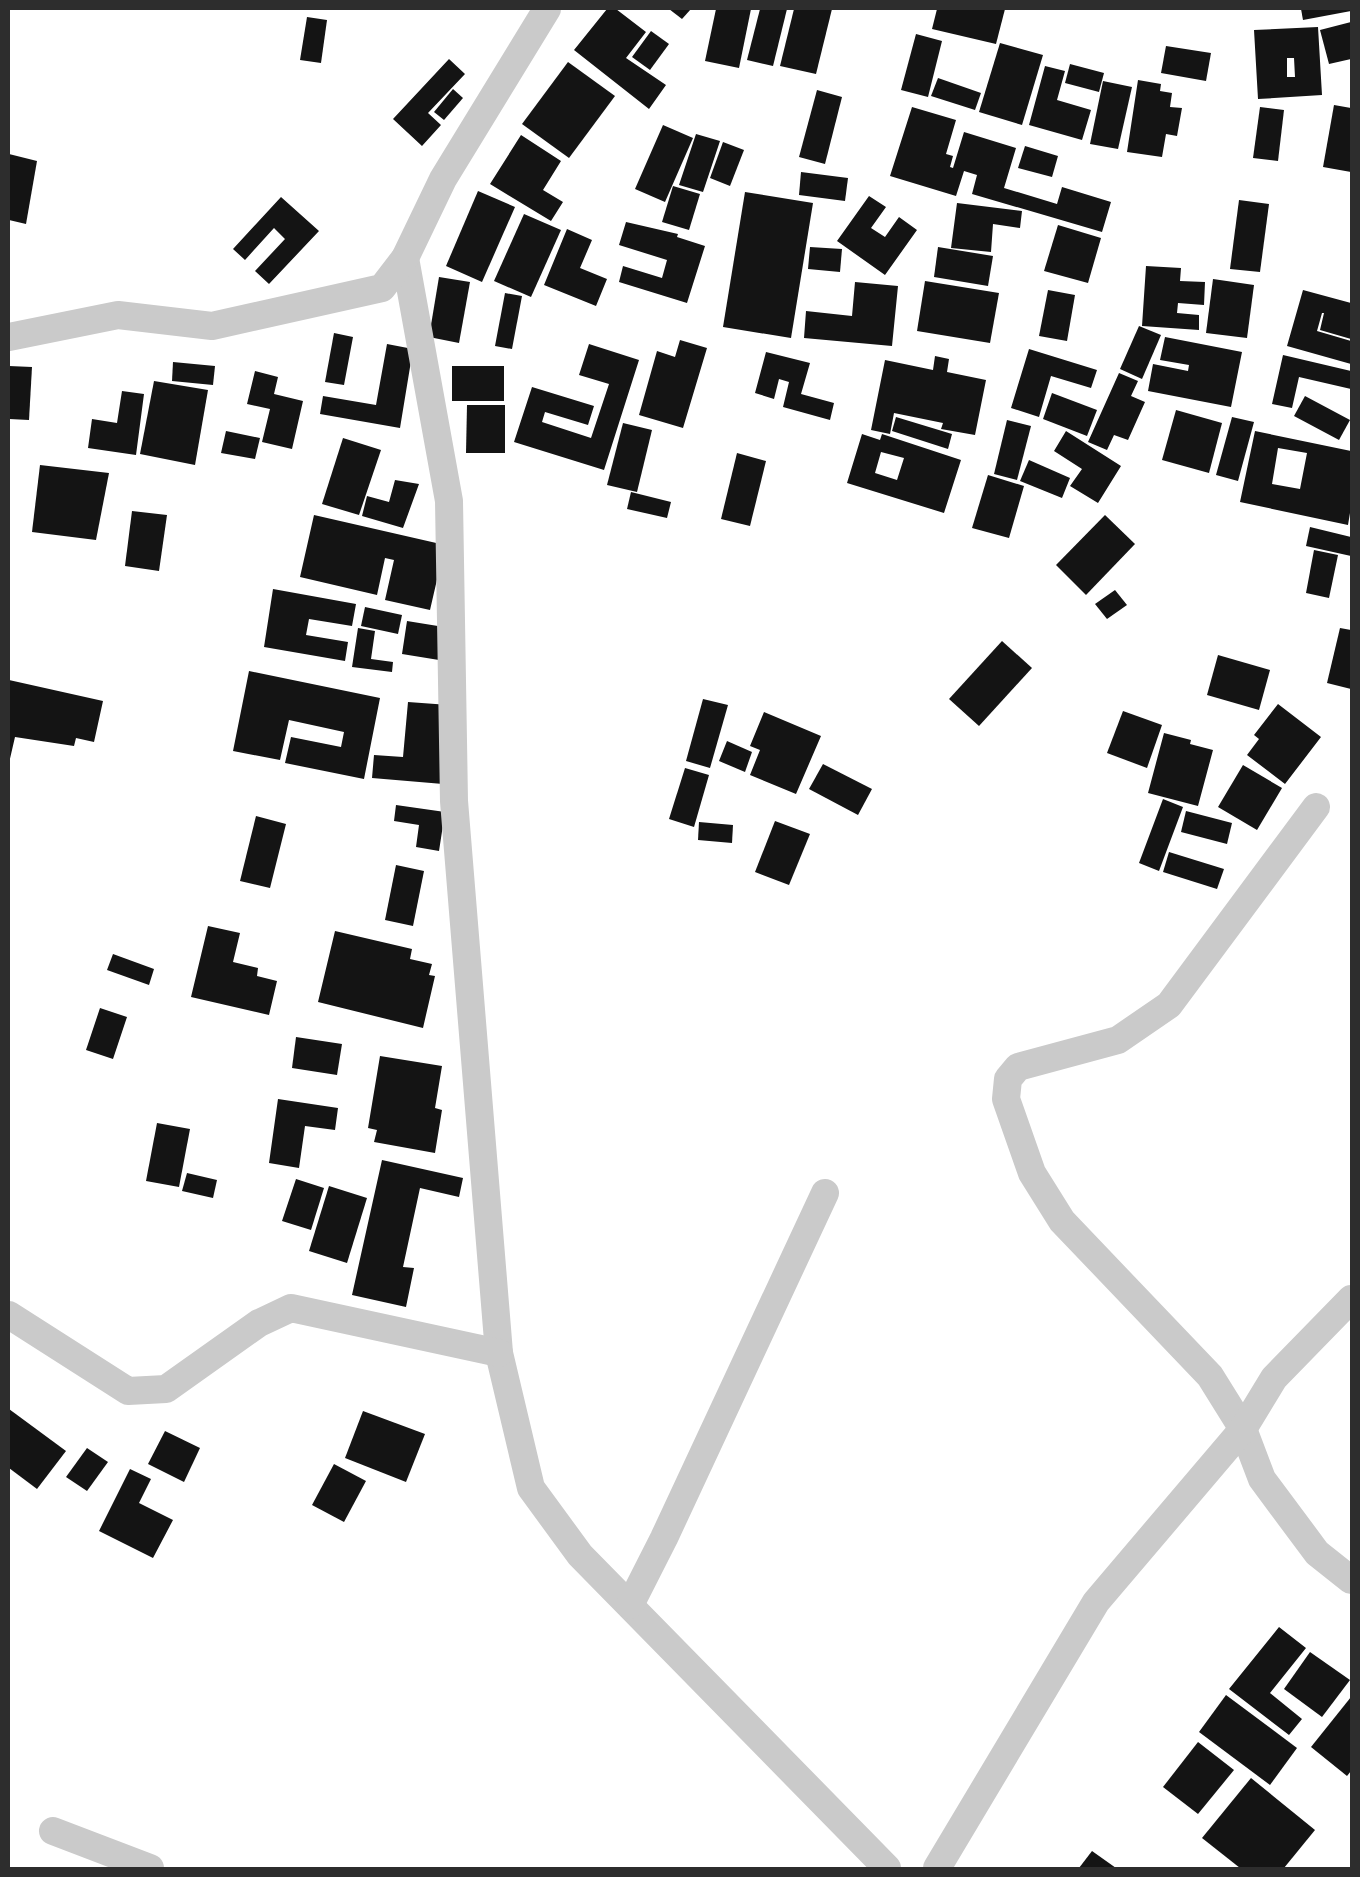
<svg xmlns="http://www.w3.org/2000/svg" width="1360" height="1877" font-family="'Open Sans',sans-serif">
	<rect width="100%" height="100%" fill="#fff"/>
	<g fill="#141414" fill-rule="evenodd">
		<polygon points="607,9 616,9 646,32 626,58 666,85 649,109 574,50"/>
		<polygon points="669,9 691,9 682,19"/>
		<polygon points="716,9 751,9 739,68 705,61"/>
		<polygon points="760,9 787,9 773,66 747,60"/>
		<polygon points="794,9 832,9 816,74 780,66"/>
		<polygon points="937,9 1005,9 996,44 932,29"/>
		<polygon points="1301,9 1351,9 1351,11 1303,20"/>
		<polygon points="307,17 327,20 321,63 300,60"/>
		<polygon points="1351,22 1351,59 1329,64 1320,30"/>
		<path d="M1318 27 1322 95 1258 99 1254 30ZM1287 58H1294L1295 77H1287Z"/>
		<polygon points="651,31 669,44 650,70 632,57"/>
		<polygon points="916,34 942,41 928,97 901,90"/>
		<polygon points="1000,43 1043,55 1022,125 979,112"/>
		<polygon points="1166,46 1211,53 1206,81 1161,73"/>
		<polygon points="449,59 465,74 428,113 441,125 422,146 393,119"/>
		<polygon points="568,62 615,96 569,158 522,124"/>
		<polygon points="1070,64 1104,73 1099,92 1065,83"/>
		<polygon points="1045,66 1065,71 1057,100 1091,110 1082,140 1029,125"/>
		<polygon points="938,78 981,93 975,110 931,96"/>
		<polygon points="1138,80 1161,84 1160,91 1172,93 1170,107 1182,108 1177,136 1166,134 1162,157 1127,152"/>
		<polygon points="1103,81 1132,87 1118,149 1090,144"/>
		<polygon points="453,89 463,98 444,120 434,112"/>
		<polygon points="817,90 842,97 825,164 799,157"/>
		<polygon points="1334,105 1351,108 1351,172 1323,167"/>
		<polygon points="912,107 956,120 946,154 953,156 950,167 953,168 964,132 1016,148 1004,188 1057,204 1062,187 1111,202 1102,232 972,194 977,175 964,171 956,196 890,176"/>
		<polygon points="1260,107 1284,110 1278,161 1253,158"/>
		<polygon points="663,125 693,138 665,202 635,189"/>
		<polygon points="696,134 720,141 703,192 679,185"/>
		<polygon points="521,135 561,161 543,190 563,202 551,221 490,184"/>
		<polygon points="723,142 744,150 730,186 710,178"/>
		<polygon points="1025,146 1058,156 1052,177 1018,168"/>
		<polygon points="9,154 37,161 26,224 9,220"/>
		<polygon points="801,172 848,178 845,201 799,195"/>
		<polygon points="673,186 700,194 689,230 662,222"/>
		<polygon points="478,191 515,207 482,282 446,266"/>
		<polygon points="745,192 813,203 791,338 723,327"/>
		<polygon points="869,196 886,207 871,228 885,237 899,217 917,230 885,275 837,241"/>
		<polygon points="281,197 319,231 269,284 255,271 285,239 274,228 245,260 233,249"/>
		<polygon points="1239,200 1269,204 1260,272 1230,269"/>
		<polygon points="957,203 1022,211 1020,228 993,224 991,252 951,248"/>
		<polygon points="524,214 561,230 531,297 494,281"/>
		<polygon points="626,222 678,234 677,237 705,246 687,303 619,282 623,266 662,278 667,260 619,245"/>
		<polygon points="1058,225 1101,238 1088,283 1044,271"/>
		<polygon points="567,229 592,240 580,268 607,279 596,306 544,285"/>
		<polygon points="810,247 842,249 840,272 808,269"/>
		<polygon points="938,247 993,256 988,286 934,277"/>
		<polygon points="1146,266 1181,268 1180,281 1205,282 1204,305 1178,303 1177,313 1199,315 1199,330 1142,326"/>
		<polygon points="439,277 470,282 459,343 429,337"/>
		<polygon points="1213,279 1254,285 1247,338 1206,333"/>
		<polygon points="925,281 999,293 990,343 917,331"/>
		<polygon points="855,282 898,286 892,346 804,338 806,311 852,316"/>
		<polygon points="1048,290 1075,295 1067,341 1039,336"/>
		<polygon points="1303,290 1351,303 1351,339 1320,330 1324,313 1322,313 1317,331 1351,341 1351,364 1287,346"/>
		<polygon points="505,293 522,296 512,349 495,346"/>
		<polygon points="1139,326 1161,335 1142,379 1120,369"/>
		<polygon points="334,333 353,337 344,385 325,382"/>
		<polygon points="1165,337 1242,352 1231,407 1148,391 1153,364 1188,371 1189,365 1160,360"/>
		<polygon points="680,340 707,348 683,428 639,415 657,351 675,357"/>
		<polygon points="387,344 413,349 400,428 320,414 323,396 376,405"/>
		<polygon points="589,344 639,360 604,470 514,442 532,387 594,406 588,425 545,412 542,422 591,438 609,384 579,375"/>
		<polygon points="1029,349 1097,370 1091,388 1051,376 1039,417 1011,408"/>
		<polygon points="766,352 810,363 801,394 834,403 830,420 783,407 789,382 779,379 774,399 755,393"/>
		<polygon points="1283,355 1351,371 1351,389 1299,377 1292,408 1272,404"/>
		<polygon points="935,356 949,359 947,372 986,380 975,435 941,429 943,423 894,413 890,434 871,430 885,360 933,370"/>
		<polygon points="173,362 215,366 213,385 172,381"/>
		<polygon points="9,366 32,367 29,420 9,419"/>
		<rect x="452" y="366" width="52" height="35"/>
		<polygon points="255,371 278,377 274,394 303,401 292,449 262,442 270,409 247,404"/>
		<polygon points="1119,373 1138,381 1131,396 1145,402 1128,440 1114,435 1107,450 1088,442"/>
		<polygon points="154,381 208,390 195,465 140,454"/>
		<polygon points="122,391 144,394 136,455 88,448 92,419 117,423"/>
		<polygon points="1052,393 1097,410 1087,436 1043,419"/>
		<polygon points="1305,396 1350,420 1339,440 1294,416"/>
		<polygon points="467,405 505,405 505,453 466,453"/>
		<polygon points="1176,410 1222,423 1209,473 1162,460"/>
		<polygon points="896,417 952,434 948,449 892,431"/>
		<polygon points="1232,417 1254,422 1238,481 1216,475"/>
		<polygon points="1007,420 1031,426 1017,480 994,474"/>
		<polygon points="623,423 652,430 637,492 607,485"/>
		<polygon points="226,431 260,438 255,459 221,453"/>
		<polygon points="1066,431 1121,466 1098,503 1070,486 1082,469 1054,451"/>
		<path d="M1255 431 1351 451V507L1348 525 1240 502ZM1278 448 1307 453 1300 489 1272 484Z"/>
		<path d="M862 434 880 440 882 434 961 460 944 513 847 483ZM881 452 904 458 897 480 875 473Z"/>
		<polygon points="343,438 381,450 359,515 322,504"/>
		<polygon points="737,453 766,461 750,526 721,519"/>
		<polygon points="1029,460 1070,478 1062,498 1020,481"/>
		<polygon points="40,465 109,473 96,540 32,532"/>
		<polygon points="988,475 1024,486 1009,538 972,528"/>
		<polygon points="395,480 419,484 403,528 362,516 367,496 389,502"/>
		<polygon points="631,492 671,502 667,518 627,509"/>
		<polygon points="132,511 167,515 159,571 125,566"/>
		<polygon points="314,515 445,545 430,610 385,600 394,560 385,558 377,595 300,577"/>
		<polygon points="1105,515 1135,544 1086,595 1056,565"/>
		<polygon points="1310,527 1351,537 1351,556 1306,546"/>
		<polygon points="1314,550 1338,555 1329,598 1306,593"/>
		<polygon points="273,589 356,604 352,626 309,619 306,635 348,642 345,661 264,647"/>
		<polygon points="1115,590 1127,605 1107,619 1095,604"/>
		<polygon points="365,607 402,615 398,634 361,626"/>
		<polygon points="407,621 444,627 439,660 402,654"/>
		<polygon points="358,628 375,631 371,659 393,662 392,672 352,667"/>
		<polygon points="1340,628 1351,630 1351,689 1327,683"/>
		<polygon points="1002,641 1032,668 979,726 949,699"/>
		<polygon points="1218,655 1270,670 1259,710 1207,695"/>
		<polygon points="249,671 380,698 364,779 285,763 291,737 341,747 344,732 289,720 280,760 233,751"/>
		<polygon points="9,680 103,701 94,742 76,738 74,746 15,737 9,763"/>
		<polygon points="703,699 728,705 710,768 686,761"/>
		<polygon points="408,702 449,705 443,784 372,778 374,755 403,757"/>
		<polygon points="1278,704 1321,737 1285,784 1247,755 1259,739 1254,735"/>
		<polygon points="1123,711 1162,725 1147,768 1107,753"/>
		<polygon points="764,712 821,736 796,794 750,775 760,750 750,746"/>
		<polygon points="1164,733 1191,740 1190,744 1213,750 1198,806 1148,793"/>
		<polygon points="727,741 752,752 745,772 719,761"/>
		<polygon points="823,764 872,789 858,815 809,789"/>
		<polygon points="1243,765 1282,788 1257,830 1218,807"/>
		<polygon points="685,768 709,775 694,827 669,819"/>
		<polygon points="1163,799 1183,807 1159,871 1139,863"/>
		<polygon points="396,805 445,812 439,851 416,847 419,825 394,821"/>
		<polygon points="1186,811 1232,823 1227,844 1181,832"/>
		<polygon points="256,816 286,824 270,888 240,881"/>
		<polygon points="775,821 810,834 789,885 755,872"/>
		<polygon points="699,822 733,825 732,843 698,840"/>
		<polygon points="1169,852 1224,869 1217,889 1163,872"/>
		<polygon points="396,865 424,871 413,926 385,920"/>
		<polygon points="208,926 240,933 233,962 258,968 257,976 277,981 269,1015 191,997"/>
		<polygon points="335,931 412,949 410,959 432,964 429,975 435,976 423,1028 318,1002"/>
		<polygon points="113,954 154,969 149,985 107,970"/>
		<polygon points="100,1008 127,1017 113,1059 86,1050"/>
		<polygon points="296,1037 342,1044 337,1075 292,1068"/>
		<polygon points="380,1056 442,1066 435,1108 442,1110 435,1153 374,1142 377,1130 368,1128"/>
		<polygon points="278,1099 338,1108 335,1130 305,1126 299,1168 269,1163"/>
		<polygon points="157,1123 190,1129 179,1187 146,1181"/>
		<polygon points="382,1160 463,1178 459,1197 420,1188 403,1267 414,1268 406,1307 352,1295"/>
		<polygon points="187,1173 217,1180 213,1198 182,1191"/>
		<polygon points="296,1179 324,1188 311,1230 282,1221"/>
		<polygon points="329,1186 367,1198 347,1263 309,1251"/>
		<polygon points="9,1409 66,1451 37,1489 9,1468"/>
		<polygon points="363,1411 425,1434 406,1482 345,1458"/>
		<polygon points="165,1431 200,1448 184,1482 148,1464"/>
		<polygon points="87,1448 108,1462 87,1491 66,1477"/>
		<polygon points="334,1464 366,1481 344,1522 312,1505"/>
		<polygon points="130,1469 151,1479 139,1503 173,1520 153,1558 99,1531"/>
		<polygon points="1279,1627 1306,1648 1270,1693 1302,1719 1289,1735 1229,1689"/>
		<polygon points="1310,1652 1350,1680 1322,1717 1284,1689"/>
		<polygon points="1226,1695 1297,1748 1270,1785 1199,1732"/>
		<polygon points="1351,1697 1351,1771 1347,1776 1311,1747"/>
		<polygon points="1198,1742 1234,1770 1198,1814 1163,1787"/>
		<polygon points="1251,1778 1315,1830 1284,1868 1240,1868 1202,1838"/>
		<polygon points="1092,1851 1116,1868 1079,1868"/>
	</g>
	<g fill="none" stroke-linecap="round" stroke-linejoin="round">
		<g stroke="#cacaca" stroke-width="28">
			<polyline points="405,258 449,501 454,801 499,1353 531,1488 580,1555 887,1868"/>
			<polyline points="9,337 118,315 212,326 382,288 405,258 443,179 547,9"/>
			<polyline points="1316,807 1169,1005 1118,1040 1018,1067 1008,1079 1006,1099 1032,1173 1062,1221 1210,1376 1243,1429 1262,1479 1317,1553 1351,1580"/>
			<polyline points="9,1315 128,1391 166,1389 259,1323 291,1308 499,1353"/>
			<polyline points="630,1605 664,1538 825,1193"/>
			<polyline points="53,1831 150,1868"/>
			<polyline points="937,1868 1096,1602 1243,1429 1274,1378 1351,1299"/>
		</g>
	</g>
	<rect width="1360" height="1877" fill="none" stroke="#2d2d2d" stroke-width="20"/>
</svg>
